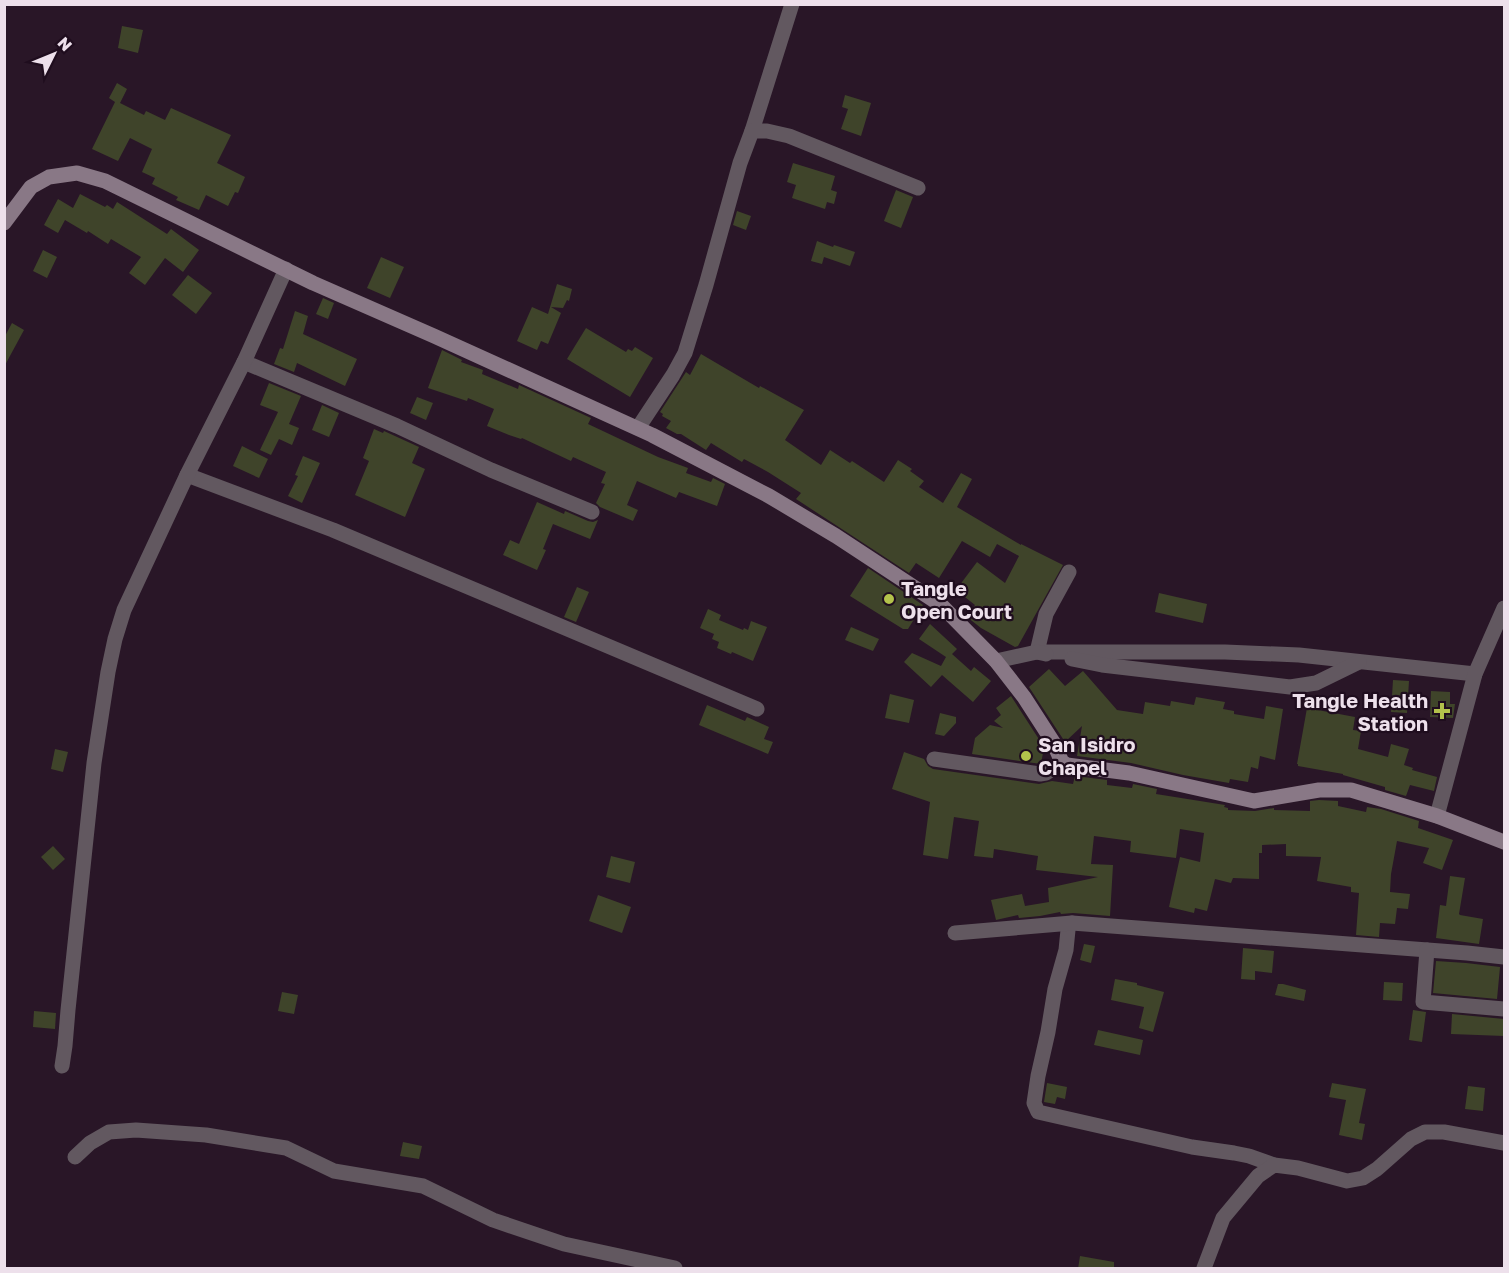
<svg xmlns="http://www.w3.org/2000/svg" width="1509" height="1273" font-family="'Golos Text',sans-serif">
	<rect width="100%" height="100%" fill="#291627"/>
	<g fill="#3f442a">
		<polygon points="122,26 143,30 138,53 118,48"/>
		<polygon points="117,83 127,89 120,103 144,115 146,111 165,120 171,108 231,135 217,163 245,177 238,193 235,192 228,206 206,195 199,210 176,200 178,197 152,184 155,178 142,172 152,149 130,138 118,161 92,149 115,102 109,98"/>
		<polygon points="845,95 871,103 861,136 841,129 848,109 842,107"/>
		<polygon points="793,163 835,176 831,190 837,192 834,204 827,202 825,209 792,198 796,185 787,182"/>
		<polygon points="896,190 913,197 901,228 884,221"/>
		<polygon points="80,194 105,207 107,205 113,209 117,202 167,234 171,229 199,250 183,272 165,258 145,285 129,273 141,257 111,239 108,244 88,231 87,233 65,220 58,233 44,225 58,199 73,208"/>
		<polygon points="737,211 751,216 746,230 733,225"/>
		<polygon points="817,241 833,247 834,245 855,252 850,266 824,257 822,264 811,261"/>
		<polygon points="43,250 57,257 47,278 33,271"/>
		<polygon points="381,257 404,267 390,298 367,288"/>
		<polygon points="188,275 212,293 196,314 172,295"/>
		<polygon points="557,284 572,289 569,301 567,300 563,308 551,307 561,313 548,344 541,341 537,350 517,341 532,307 548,314"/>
		<polygon points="323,298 334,303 328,319 316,314"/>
		<polygon points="295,311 308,316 303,334 357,359 345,386 297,363 294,372 274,364 280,348 283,349"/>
		<polygon points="12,323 24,330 4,367 4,338"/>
		<polygon points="586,328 626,352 628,349 632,351 635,347 653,358 630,397 567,359"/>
		<polygon points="442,350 462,360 461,362 483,370 482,374 518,389 519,385 591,418 588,424 658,457 688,468 686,473 711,482 713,478 725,484 717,506 679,492 676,498 637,481 627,505 638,510 633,521 600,507 596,503 605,484 601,483 606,472 573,457 571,461 522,438 521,439 509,435 487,426 494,409 468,398 467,401 428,388"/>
		<polygon points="701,354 759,388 760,386 804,410 785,440 821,465 830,450 850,463 852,461 884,482 898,460 912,469 910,471 924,481 919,487 943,503 961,473 972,479 957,507 1021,545 1021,544 1063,565 1018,646 1015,647 981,628 967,617 975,605 956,590 977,562 1005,583 1019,556 997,544 990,557 962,541 939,578 916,563 909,573 796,499 801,493 768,472 744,459 742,462 711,443 706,450 681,434 677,434 666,428 671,421 662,416 663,414 660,412 686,372 690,375"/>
		<polygon points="269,383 301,396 289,424 299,428 292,445 279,439 271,455 260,450 278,412 260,405"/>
		<polygon points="417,397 433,403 426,420 410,413"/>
		<polygon points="322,405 339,413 329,437 312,430"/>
		<polygon points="374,429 383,433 384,431 419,447 412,463 425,469 405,517 355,495 369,461 363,458"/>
		<polygon points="242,446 268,459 259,478 233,466"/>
		<polygon points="303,456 320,463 302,503 288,496 298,476 295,475"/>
		<polygon points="537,502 564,514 565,511 588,521 593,522 598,520 590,539 553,524 543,549 546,550 537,570 503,555 510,540 519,544"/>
		<polygon points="868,568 923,605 908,629 903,629 850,596"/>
		<polygon points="577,587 589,592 576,622 564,617"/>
		<polygon points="1159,593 1207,604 1203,623 1155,612"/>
		<polygon points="708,609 721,615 719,620 743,630 744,628 748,630 751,621 767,627 753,661 732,652 731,654 717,648 719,642 712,639 714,634 700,628"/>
		<polygon points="930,624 957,649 952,654 971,671 974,667 991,681 973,702 942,675 931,687 904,662 912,653 941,666 946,657 919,639"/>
		<polygon points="851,627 879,639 873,651 845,640"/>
		<polygon points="1049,669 1065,686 1083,671 1117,710 1143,714 1145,702 1170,706 1171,701 1194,705 1196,697 1225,702 1223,709 1234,711 1234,714 1264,719 1266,706 1283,709 1275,760 1260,756 1258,769 1251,767 1248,782 1230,779 1229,783 1183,775 1131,763 1077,756 1082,726 1065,742 1029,687"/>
		<polygon points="1393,680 1409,681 1407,713 1391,712"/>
		<polygon points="1431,691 1450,692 1450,704 1455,704 1453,718 1430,717"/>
		<polygon points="890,694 914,700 909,723 885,718"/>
		<polygon points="1011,696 1044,747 1041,764 972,754 975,738 990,725 1003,728 994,721 1001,715 996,708"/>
		<polygon points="707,705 745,721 747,717 769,727 764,739 773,742 768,754 699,725"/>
		<polygon points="1307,708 1355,717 1353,730 1361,731 1358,749 1388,757 1391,744 1409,749 1404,765 1413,768 1412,770 1437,777 1434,791 1410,785 1406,796 1385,790 1385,787 1343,775 1343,774 1298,766 1298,764 1297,764"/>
		<polygon points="940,713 956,717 956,723 944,736 935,734"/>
		<polygon points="55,749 68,752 63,772 51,769"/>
		<polygon points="904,752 924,759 928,766 933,769 1039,784 1052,781 1073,784 1075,776 1107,780 1107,785 1132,788 1133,784 1157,789 1156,794 1225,805 1224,807 1228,808 1228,810 1255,811 1274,808 1274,810 1310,811 1310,801 1319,800 1338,801 1338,806 1366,812 1367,807 1381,809 1419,821 1418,828 1453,840 1442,870 1423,863 1429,848 1397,841 1391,874 1390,892 1410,894 1408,909 1397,908 1395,924 1380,923 1379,937 1356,935 1359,893 1351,892 1351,887 1317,881 1321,857 1286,856 1286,844 1262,845 1262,853 1259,853 1259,879 1233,878 1231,883 1215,879 1207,911 1195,908 1194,913 1169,907 1180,857 1200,862 1204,833 1180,829 1176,858 1130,852 1131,841 1094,836 1091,864 1113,865 1110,916 1073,913 1061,914 1060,912 1040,916 1019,918 1018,915 996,920 991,900 1022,894 1025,906 1049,902 1048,888 1098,877 1036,870 1038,856 994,849 993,858 974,856 979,821 954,817 948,859 923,855 930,802 892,789"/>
		<polygon points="53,846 65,859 53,870 41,857"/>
		<polygon points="611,856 635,862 630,883 606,877"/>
		<polygon points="1450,876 1465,878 1459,914 1460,915 1483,919 1479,944 1436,938 1440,905 1446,906"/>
		<polygon points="598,895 631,907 622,933 589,921"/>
		<polygon points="1084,944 1095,946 1091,963 1080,960"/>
		<polygon points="1243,948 1274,951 1272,973 1255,971 1255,980 1241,979"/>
		<polygon points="1436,961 1466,963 1500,967 1497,999 1433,993"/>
		<polygon points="1115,979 1137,983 1137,985 1164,992 1153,1032 1139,1028 1144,1007 1111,1000"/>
		<polygon points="1384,982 1403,983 1402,1001 1383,1000"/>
		<polygon points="1278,984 1283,984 1306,990 1304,1001 1275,995"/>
		<polygon points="282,992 298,995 294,1014 278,1011"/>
		<polygon points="1413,1010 1426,1012 1422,1042 1409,1040"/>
		<polygon points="34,1011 56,1013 55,1029 33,1027"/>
		<polygon points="1452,1014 1504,1019 1504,1036 1451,1034"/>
		<polygon points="1098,1030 1143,1040 1140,1055 1094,1045"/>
		<polygon points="1047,1083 1067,1087 1065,1099 1057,1097 1055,1104 1044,1102"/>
		<polygon points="1332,1083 1366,1089 1359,1123 1365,1124 1362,1140 1339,1135 1346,1100 1329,1097"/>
		<polygon points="1468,1086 1485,1088 1483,1111 1465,1109"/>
		<polygon points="403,1142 422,1146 419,1159 400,1156"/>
		<polygon points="1080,1256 1114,1262 1114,1269 1078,1269"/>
	</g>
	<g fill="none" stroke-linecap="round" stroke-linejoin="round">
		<g stroke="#625860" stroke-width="15">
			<polyline points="752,131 792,4"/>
			<polyline points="244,362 397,426 491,470 592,512"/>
			<polyline points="638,428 673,375 685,353 706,285 740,163 752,131 767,131 789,136 918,188"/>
			<polyline points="187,475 333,530 757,709"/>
			<polyline points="1069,572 1046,614 1037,652 1225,652 1299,655 1475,674"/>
			<polyline points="1072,659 1102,665 1290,687 1316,683 1359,662"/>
			<polyline points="996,661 1037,652 1046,654"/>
			<polyline points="934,759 1040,774 1046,773 1062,762"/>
			<polyline points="1437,816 1475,674 1504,608"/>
			<polyline points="1072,923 1069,926 1068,930 1066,950 1055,989 1048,1032 1038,1076 1034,1103 1038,1112 1192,1147 1234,1153 1249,1156 1274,1165"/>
			<polyline points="955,933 1072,923 1467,953 1504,957"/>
			<polyline points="1427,950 1423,1002 1504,1009"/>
			<polyline points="62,1066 65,1046 68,1010 94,763 108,672 115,639 124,610 187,475 244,362 286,269"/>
			<polyline points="75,1157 90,1143 109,1132 136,1130 206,1135 286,1148 334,1171 423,1186 493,1220 564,1244 675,1268"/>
			<polyline points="1204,1268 1223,1218 1258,1176 1274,1165 1298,1168 1347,1181 1363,1178 1377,1169 1411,1139 1425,1132 1444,1132 1504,1143"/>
		</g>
		<polyline stroke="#897886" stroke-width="15" points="4,223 31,187 49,177 77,173 105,181 313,283 434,336 652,435 769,496 836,536 941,605 996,661 1024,697 1053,742 1062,762 1067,765 1129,773 1254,801 1319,790 1351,790 1437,816 1504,842"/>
	</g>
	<g fill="#b3c24b" stroke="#1f0d1e" stroke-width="2">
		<circle cx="889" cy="599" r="6"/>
		<path d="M1439 702h6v6h6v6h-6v6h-6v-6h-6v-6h6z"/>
		<circle cx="1026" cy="756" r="6"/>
	</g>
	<g text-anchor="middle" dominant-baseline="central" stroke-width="4.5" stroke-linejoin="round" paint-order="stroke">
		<g font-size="20" font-weight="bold" fill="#ede0eb" stroke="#1f0d1e" text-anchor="start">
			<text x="901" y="588">Tangle<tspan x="901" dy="23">Open Court</tspan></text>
			<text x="1428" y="700" text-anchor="end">Tangle Health<tspan x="1428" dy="23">Station</tspan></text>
			<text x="1038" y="744">San Isidro<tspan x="1038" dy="23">Chapel</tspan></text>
		</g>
	</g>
	<rect width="1509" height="1273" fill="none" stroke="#ede0eb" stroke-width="12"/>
	<g transform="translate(54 54) rotate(47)" stroke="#1f0d1e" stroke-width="4.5" paint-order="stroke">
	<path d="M0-4.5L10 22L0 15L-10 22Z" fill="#ede0eb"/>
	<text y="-9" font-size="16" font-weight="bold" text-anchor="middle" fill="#ede0eb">N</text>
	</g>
</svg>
